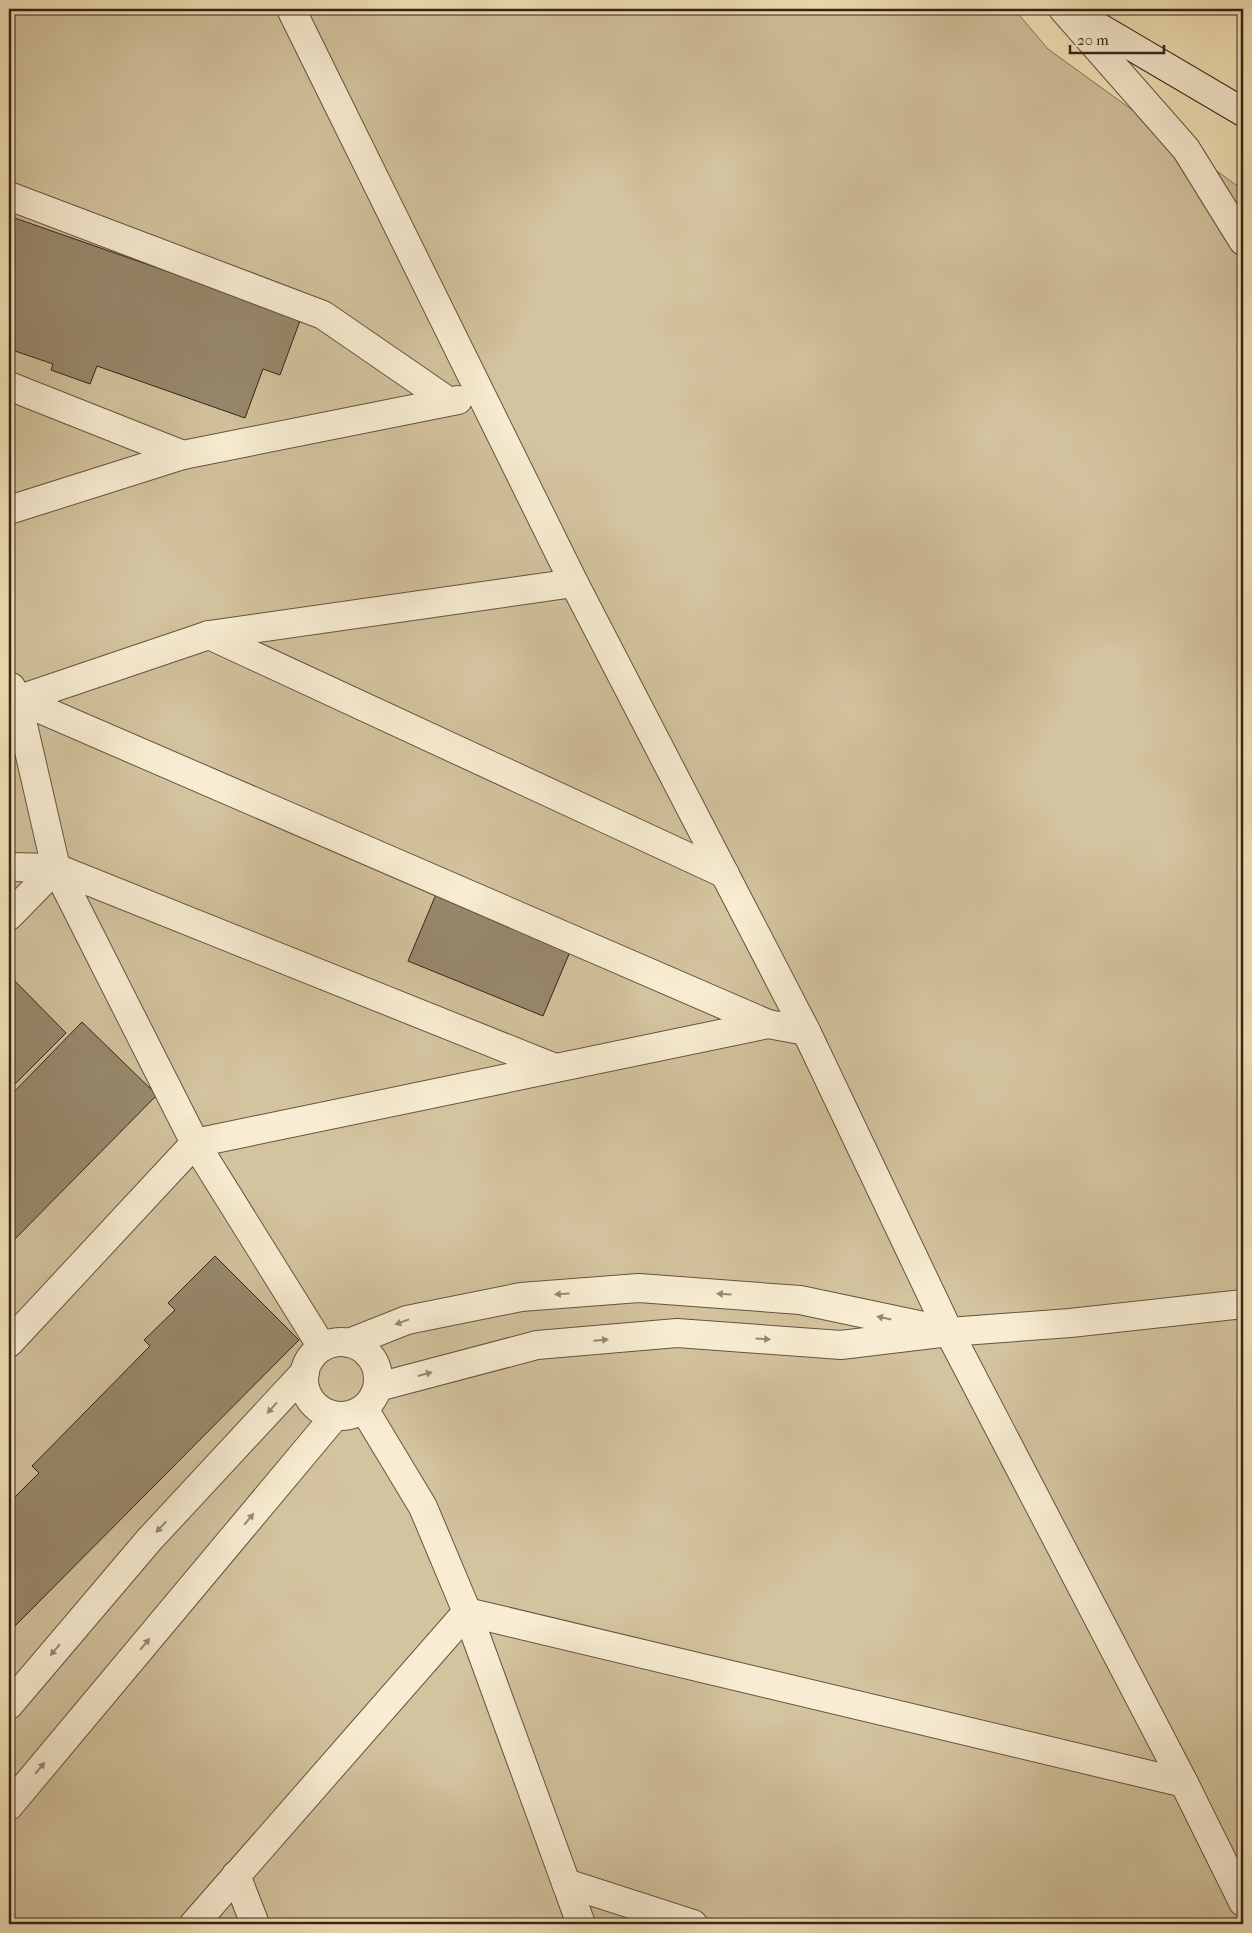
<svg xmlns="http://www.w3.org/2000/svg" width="1252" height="1933" font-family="'IM FELL French Canon',serif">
	<rect width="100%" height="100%" fill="#f4e4b9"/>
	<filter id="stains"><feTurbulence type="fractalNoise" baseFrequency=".004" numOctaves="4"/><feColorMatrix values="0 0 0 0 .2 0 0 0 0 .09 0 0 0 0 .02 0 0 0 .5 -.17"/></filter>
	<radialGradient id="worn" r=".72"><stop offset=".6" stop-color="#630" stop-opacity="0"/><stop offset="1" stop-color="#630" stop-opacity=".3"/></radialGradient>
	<polygon fill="#d3c39e" stroke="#84745b" points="9,9 1014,9 1048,49 1243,190 1243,1924 9,1924"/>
	<g fill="#98886c" stroke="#342418">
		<polygon points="9,216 301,318 280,375 263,369 245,418 97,366 90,384 51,370 53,364 9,349"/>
		<polygon points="437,892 572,947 543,1016 408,961"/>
		<polygon points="9,975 66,1033 9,1090"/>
		<polygon points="82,1022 157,1095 12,1242 9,1239 9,1097"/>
		<polygon points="215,1256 299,1340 9,1632 9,1513 15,1507 10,1502 39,1473 32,1466 150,1346 144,1340 175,1310 168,1303"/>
	</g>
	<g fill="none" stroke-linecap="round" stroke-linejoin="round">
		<g stroke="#645440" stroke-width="30">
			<g id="street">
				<polyline points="291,9 574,583 806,1031 949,1332 1184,1783 1243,1902"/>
				<polyline points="1063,9 1186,149 1243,241"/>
				<polyline points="9,196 323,315 448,401"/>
				<polyline points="9,386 183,455"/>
				<polyline points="9,510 183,455 458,400"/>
				<polyline points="209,635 725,874"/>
				<polyline points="11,687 17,699 56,868 195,1143 322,1347"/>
				<polyline points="17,699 768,1024"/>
				<polyline points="11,702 209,635 574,583"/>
				<polyline points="9,867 56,868 555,1068"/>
				<polyline points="9,916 56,868"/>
				<circle cx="341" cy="1379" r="37"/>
				<polyline points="9,1343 195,1143 768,1024 806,1031"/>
				<polyline points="349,1343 407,1320 521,1297 639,1288 800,1300 928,1327"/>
				<polyline points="378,1387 537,1345 677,1333 841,1345 949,1332 1070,1323 1243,1304"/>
				<polyline points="364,1409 423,1507 467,1612 581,1924"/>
				<polyline points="9,1705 149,1540 305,1372"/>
				<polyline points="9,1806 335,1416"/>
				<polyline points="236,1875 255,1924"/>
				<polyline points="566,1883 693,1924"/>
				<polyline points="194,1924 467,1612 1184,1783"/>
			</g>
		</g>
		<g stroke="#342418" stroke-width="30">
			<polyline id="secondary" points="1068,9 1243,112"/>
		</g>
		<use href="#street" stroke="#f8edd2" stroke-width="28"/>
		<use href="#secondary" stroke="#f8edd2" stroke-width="28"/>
	</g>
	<defs><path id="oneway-solid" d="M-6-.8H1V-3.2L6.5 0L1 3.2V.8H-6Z" transform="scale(1.25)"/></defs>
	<g fill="#968875">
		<use href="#oneway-solid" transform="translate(562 1294) rotate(176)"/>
		<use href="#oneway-solid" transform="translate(724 1294) rotate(-176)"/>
		<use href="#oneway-solid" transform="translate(884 1318) rotate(-168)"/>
		<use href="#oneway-solid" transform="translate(402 1322) rotate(160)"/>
		<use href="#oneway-solid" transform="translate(763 1339) rotate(4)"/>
		<use href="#oneway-solid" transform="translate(601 1340) rotate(-5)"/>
		<use href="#oneway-solid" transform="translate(425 1374) rotate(-15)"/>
		<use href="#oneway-solid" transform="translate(272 1408) rotate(132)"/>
		<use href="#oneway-solid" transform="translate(249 1519) rotate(-50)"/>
		<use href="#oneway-solid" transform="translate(161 1527) rotate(133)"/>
		<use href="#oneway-solid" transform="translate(145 1644) rotate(-50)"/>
		<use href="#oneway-solid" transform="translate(55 1650) rotate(130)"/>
		<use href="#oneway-solid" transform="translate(40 1768) rotate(-50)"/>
	</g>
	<rect width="1252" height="1933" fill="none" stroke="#f4e4b9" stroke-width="30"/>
	<rect x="10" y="10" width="1232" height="1913" fill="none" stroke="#342418" stroke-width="2.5"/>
	<rect x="15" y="15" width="1222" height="1903" fill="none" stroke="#342418"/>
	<path d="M1070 45v8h94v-8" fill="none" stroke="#342418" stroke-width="2.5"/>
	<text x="1077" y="45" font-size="15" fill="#342418" stroke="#f8edd2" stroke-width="4" paint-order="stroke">20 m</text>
	<rect width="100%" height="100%" filter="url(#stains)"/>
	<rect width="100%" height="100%" fill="url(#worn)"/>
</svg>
